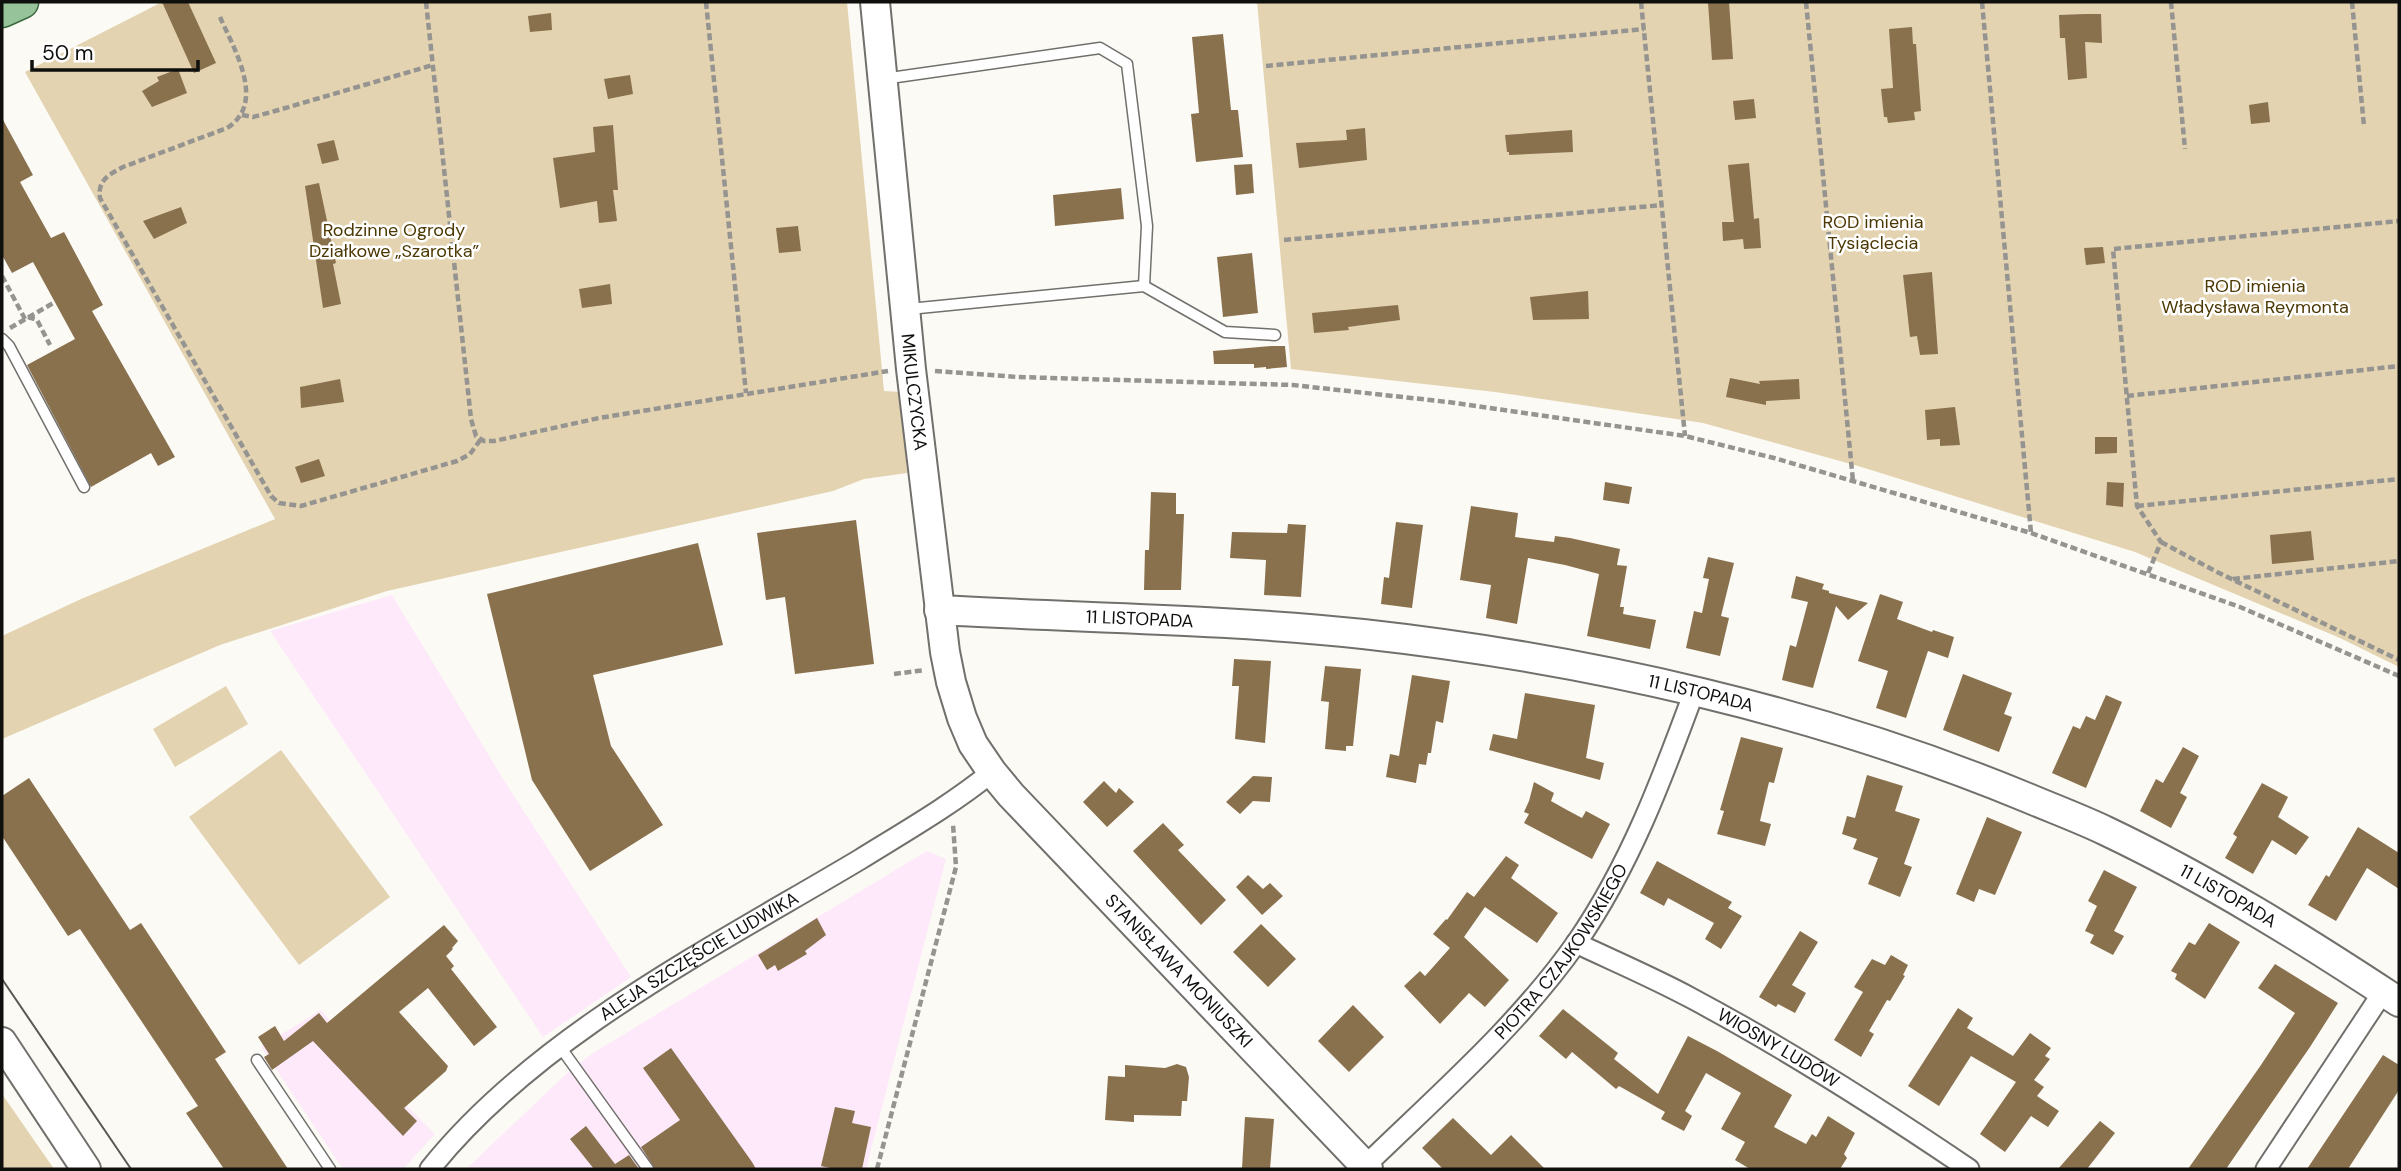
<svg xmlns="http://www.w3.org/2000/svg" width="2401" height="1171" font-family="'DM Sans',sans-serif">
	<rect width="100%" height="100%" fill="#fcfaf5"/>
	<g fill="#fde9fa">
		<polygon points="392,595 505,782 631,977 543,1037 270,631"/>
		<polygon points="927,851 946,859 866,1169 466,1169 564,1076 593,1053"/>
		<polygon points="321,1010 374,1073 435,1134 403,1169 343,1169 261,1047"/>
	</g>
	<g fill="#e3d3b1">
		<polygon points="162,2 847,2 884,391 901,392 907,473 864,479 833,491 387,591 220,645 2,739 2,636 81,599 275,519 25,72"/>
		<polygon points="1257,2 2399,2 2399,667 2340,638 2135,552 1858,466 1703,423 1495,392 1291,369"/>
		<polygon points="226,686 248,724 175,767 153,729"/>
		<polygon points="281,750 390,897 299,965 189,817"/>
		<polygon points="2,1094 54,1169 2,1169"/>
	</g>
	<g fill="#89714e">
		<polygon points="162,2 188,2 216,63 194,73"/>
		<polygon points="1708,2 1729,2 1733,59 1712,60"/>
		<polygon points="551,13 552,30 530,32 528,16"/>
		<polygon points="2085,14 2101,14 2102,43 2085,42 2087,78 2068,80 2065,38 2060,38 2059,15"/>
		<polygon points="1912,27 1913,44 1916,44 1921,111 1914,112 1915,120 1888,123 1887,117 1884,117 1881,89 1893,88 1889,29"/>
		<polygon points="1223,34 1231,110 1238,110 1243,157 1196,162 1191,114 1199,113 1192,37"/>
		<polygon points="178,69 187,93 152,107 142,91 159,81 157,77"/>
		<polygon points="630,75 633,94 608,99 604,79"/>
		<polygon points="1754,99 1756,118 1735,120 1733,101"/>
		<polygon points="2268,102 2270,122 2251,124 2249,105"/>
		<polygon points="2,118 33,175 20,182 51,238 64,232 103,305 92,311 175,457 158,466 151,453 91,487 27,365 75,339 33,262 12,273 2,255"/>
		<polygon points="613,125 618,190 613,190 617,221 599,223 597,201 560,208 553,158 595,152 593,127"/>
		<polygon points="1365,128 1367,160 1299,168 1296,143 1347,140 1346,130"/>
		<polygon points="1572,130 1573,152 1509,155 1509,152 1507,152 1505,135"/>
		<polygon points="334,140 339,160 322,164 317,144"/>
		<polygon points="1749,163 1754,219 1759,218 1761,248 1744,249 1743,239 1723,241 1722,222 1734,222 1728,165"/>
		<polygon points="1252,164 1254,193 1236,195 1234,165"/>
		<polygon points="319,183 336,263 333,264 341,304 323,308 305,186"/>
		<polygon points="1121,188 1124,219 1055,226 1053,195"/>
		<polygon points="181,207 187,223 154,239 143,221"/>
		<polygon points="798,226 801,251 779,253 776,228"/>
		<polygon points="2103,247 2105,263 2086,265 2084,248"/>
		<polygon points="1252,253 1258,313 1223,317 1217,257"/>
		<polygon points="1932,272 1938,354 1920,355 1917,336 1910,337 1903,275"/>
		<polygon points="610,284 612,304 582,308 579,289"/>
		<polygon points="1588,291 1589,319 1533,320 1530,297"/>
		<polygon points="1398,305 1400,320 1348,327 1349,330 1314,333 1312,313"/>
		<polygon points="1271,346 1285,346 1287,367 1266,369 1266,367 1254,368 1254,364 1214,364 1213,351"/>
		<polygon points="1730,378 1760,384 1759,381 1799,379 1800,399 1766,401 1766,405 1726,397"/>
		<polygon points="340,379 344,402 301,408 300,387"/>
		<polygon points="1955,407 1960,445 1940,446 1940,439 1927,440 1925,410"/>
		<polygon points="2095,437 2117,437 2117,453 2095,454"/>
		<polygon points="319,459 325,476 301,483 295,467"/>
		<polygon points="1605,482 1632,487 1629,504 1603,500"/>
		<polygon points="2107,482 2124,483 2123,507 2106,505"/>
		<polygon points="1151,492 1176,493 1176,514 1184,514 1181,590 1144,590 1145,550 1149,550"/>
		<polygon points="1471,506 1518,513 1515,537 1554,542 1555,536 1570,538 1620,549 1617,565 1627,566 1620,607 1624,607 1623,614 1656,620 1650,649 1587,636 1599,574 1565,565 1528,558 1517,624 1486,618 1491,585 1460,580"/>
		<polygon points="856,520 874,664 795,674 785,597 766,600 757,533"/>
		<polygon points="1396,522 1423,525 1412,608 1381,604 1384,577 1389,578"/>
		<polygon points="1288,524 1306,525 1301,597 1264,595 1266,560 1230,558 1232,532 1287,533"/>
		<polygon points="2311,531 2314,560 2272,564 2270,535"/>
		<polygon points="698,543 723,645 593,675 611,746 663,825 590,871 532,780 487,594"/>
		<polygon points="1708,557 1734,563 1721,616 1729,618 1720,656 1686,648 1694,611 1702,613 1709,579 1703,578"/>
		<polygon points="1796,576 1824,584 1822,589 1829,591 1829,593 1868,603 1848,620 1836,606 1813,688 1782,680 1790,645 1796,647 1808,602 1791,598"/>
		<polygon points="1880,594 1903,602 1897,619 1932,632 1933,630 1954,637 1948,658 1928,651 1906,718 1876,708 1888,671 1858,661"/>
		<polygon points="1234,659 1271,661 1265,743 1235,739 1239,686 1232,686"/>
		<polygon points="1325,666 1361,669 1353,746 1346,746 1346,751 1325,749 1329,702 1321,701"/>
		<polygon points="1963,674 2012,693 2004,714 2012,717 1999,752 1943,730"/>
		<polygon points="1412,675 1450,681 1443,723 1436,721 1431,753 1428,753 1426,765 1419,764 1416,783 1386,777 1390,754 1399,756"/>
		<polygon points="1525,693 1595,705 1586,758 1604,763 1600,780 1489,750 1493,734 1517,739"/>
		<polygon points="2106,695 2122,702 2086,788 2052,773 2073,726 2080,729 2086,716 2095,720"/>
		<polygon points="1741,737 1783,748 1774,783 1769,782 1760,821 1771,824 1765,846 1717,834 1724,811 1720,810"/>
		<polygon points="2183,747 2199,756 2180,793 2187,797 2171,828 2140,811 2156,779 2163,783"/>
		<polygon points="1867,775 1903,786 1895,811 1920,819 1904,864 1912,867 1900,897 1868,884 1878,858 1853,849 1857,839 1842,834 1847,816 1855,818"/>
		<polygon points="1253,776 1272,777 1270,802 1253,801 1240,814 1226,802"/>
		<polygon points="29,778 130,930 141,923 226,1052 215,1059 288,1169 224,1169 186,1113 198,1106 80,929 68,936 2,836 2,796"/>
		<polygon points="1104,781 1116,793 1119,788 1134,802 1107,827 1083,802"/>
		<polygon points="1534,782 1554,793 1551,801 1567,810 1582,818 1586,811 1610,824 1592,859 1524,823 1529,814 1524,812 1529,801"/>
		<polygon points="2262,783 2288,797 2278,817 2309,837 2296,855 2272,840 2253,874 2225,858 2237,837 2233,834"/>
		<polygon points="1987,817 2022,832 1995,895 1979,889 1974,902 1956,894"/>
		<polygon points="1163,823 1184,845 1178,850 1226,900 1201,925 1133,851"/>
		<polygon points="2358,827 2399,853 2399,889 2367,868 2336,921 2308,905 2326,875 2329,877"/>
		<polygon points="1506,856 1519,865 1511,878 1558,913 1537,943 1485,907 1464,937 1509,980 1485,1007 1469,993 1440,1024 1404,986 1420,971 1425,976 1450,948 1433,934 1446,919 1447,920 1467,892 1474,897"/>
		<polygon points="1657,861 1732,902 1728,908 1742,916 1721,949 1705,939 1714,923 1668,898 1664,906 1640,893"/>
		<polygon points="2104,870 2137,887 2114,931 2124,936 2113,955 2090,943 2094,935 2085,931 2097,906 2088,901"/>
		<polygon points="1248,875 1263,889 1270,883 1283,896 1262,915 1236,887"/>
		<polygon points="817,918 826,935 805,951 807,954 778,971 775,965 767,970 758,955"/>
		<polygon points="2209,923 2240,942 2205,999 2175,979 2177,974 2171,971 2189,942 2195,945"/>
		<polygon points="1261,924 1296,959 1268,987 1233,952"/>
		<polygon points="444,925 458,941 452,948 453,949 446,956 454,966 451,969 497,1027 474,1046 428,988 399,1012 448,1066 446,1071 404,1108 417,1121 403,1136 313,1041 272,1070 264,1057 269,1054 258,1037 275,1026 284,1041 319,1013 327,1023"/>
		<polygon points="1800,931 1818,942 1792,985 1806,993 1795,1013 1778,1004 1776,1007 1759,997"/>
		<polygon points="1891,955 1908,965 1903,975 1905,976 1890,1001 1887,1000 1869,1031 1874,1034 1861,1057 1834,1040 1863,992 1854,987 1872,959 1885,965"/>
		<polygon points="2275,964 2338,1003 2310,1047 2226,1169 2188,1169 2261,1065 2295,1013 2258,988"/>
		<polygon points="1353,1005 1384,1037 1349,1072 1318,1041"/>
		<polygon points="1958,1008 1973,1018 1967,1028 2013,1056 2030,1033 2051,1048 2045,1056 2050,1059 2034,1080 2044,1087 2037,1096 2059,1111 2048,1127 2031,1116 2005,1152 1980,1134 2016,1082 1971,1056 1939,1106 1908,1086"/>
		<polygon points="1563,1009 1618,1053 1614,1059 1658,1094 1688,1036 1717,1051 1792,1095 1774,1127 1806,1144 1812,1134 1816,1137 1828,1116 1855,1133 1844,1154 1847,1158 1840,1169 1750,1169 1735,1160 1745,1142 1721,1129 1741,1093 1706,1073 1685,1111 1692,1116 1684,1131 1661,1119 1665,1112 1619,1086 1616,1089 1572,1052 1566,1059 1539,1036"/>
		<polygon points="671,1048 752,1162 756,1169 655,1169 641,1147 680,1120 643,1068"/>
		<polygon points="2383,1055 2399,1065 2399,1090 2348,1169 2307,1169"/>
		<polygon points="1177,1064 1186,1067 1189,1077 1187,1101 1182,1101 1181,1116 1134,1115 1134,1122 1105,1120 1108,1076 1125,1077 1125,1065 1165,1068"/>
		<polygon points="835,1107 855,1111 852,1123 871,1127 862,1169 835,1169 821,1166"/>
		<polygon points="1245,1117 1274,1119 1270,1169 1242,1168"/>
		<polygon points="1453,1118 1491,1155 1511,1135 1545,1169 1443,1169 1422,1148"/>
		<polygon points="2100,1121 2115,1133 2087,1169 2058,1169"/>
		<polygon points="586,1126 615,1164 629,1155 639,1169 594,1169 570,1139"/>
	</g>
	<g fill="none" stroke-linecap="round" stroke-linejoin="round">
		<g stroke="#72706c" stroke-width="13">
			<g id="lane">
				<polyline points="883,79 1100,48 1127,64 1147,226 1144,286"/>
				<polyline points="909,309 1144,286 1225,332 1275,335"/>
				<polyline points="2,339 9,346 84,487"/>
				<polyline points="561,1048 648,1169"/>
				<polyline points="257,1060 330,1169"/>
			</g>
		</g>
		<g stroke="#72706c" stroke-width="23">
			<g id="street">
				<path id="s1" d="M1576 943C1614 961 1654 978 1691 998 1787 1049 1879 1108 1969 1169"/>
				<path id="s2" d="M1365 1166C1438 1095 1518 1026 1577 942 1630 865 1662 779 1694 692"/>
				<path id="s3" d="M430 1169C536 1036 715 946 859 860 904 832 950 806 992 772"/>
				<polyline points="2266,1169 2383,992"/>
			</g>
		</g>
		<g stroke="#72706c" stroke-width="32">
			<g id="secondary">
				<path id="s4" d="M875 2 911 369 945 652 951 682 962 718 973 744 992 772 1011 795 1368 1169"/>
				<path id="s5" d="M939 610C1080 618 1222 619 1363 634 1588 659 1818 711 2028 798 2054 809 2081 819 2106 831 2209 880 2305 940 2399 1002"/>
				<polyline points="2,1042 86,1169"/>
			</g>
		</g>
		<g stroke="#396a3c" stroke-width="35">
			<polyline id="primary" points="2,11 22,2"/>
		</g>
		<g stroke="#959490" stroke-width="4.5" stroke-dasharray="7 3.5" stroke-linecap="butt">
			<polyline points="426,2 471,419 476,436 484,441 494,441 599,418 888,371"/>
			<polyline points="706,2 746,393"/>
			<polyline points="1641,2 1685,436"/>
			<polyline points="1806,2 1853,481"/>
			<polyline points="1982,2 2031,533"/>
			<polyline points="2171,2 2185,149"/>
			<polyline points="2352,2 2364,126"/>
			<path d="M220 17C234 49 267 103 227 128L123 167C110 174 97 180 100 198L271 496 279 503 301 506 457 461 470 454 481 439"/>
			<polyline points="1266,66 1644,29"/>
			<polyline points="242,115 253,117 275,111 433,65"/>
			<polyline points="1284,240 1662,205"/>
			<polyline points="2,276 25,319"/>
			<polyline points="28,317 37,320 50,345"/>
			<polyline points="10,328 55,302"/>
			<polyline points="935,371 1017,377 1293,385 1448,402 1685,436 1774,458 2031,533 2240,607 2399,676"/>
			<polyline points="2127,396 2399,366"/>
			<polyline points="2137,506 2399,479"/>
			<polyline points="2161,542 2217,572 2399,660"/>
			<polyline points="2148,573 2161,542 2137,506 2113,249 2399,221"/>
			<polyline points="2233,579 2399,561"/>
			<polyline points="894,674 925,670"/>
			<polyline points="877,1169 956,867 953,824"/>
		</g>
		<use href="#lane" stroke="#fff" stroke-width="10"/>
		<use href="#street" stroke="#fff" stroke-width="19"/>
		<use href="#secondary" stroke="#fff" stroke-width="28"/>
		<use href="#primary" stroke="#96c399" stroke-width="32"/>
		<polyline stroke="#595855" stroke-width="2" points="2,979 131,1169"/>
	</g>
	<g text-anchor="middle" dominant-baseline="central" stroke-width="5" stroke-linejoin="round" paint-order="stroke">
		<g font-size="18" fill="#4c3803" stroke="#fff">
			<text x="1873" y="222">ROD imienia<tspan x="1873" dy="21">Tysiąclecia</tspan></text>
			<text x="394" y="230">Rodzinne Ogrody<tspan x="394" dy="21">Działkowe „Szarotka”</tspan></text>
			<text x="2255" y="286">ROD imienia<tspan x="2255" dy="21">Władysława Reymonta</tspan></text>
		</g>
		<g font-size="18" fill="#0f0f0d" stroke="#fff">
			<text stroke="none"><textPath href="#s4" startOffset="392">MIKULCZYCKA</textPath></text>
			<text stroke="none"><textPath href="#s5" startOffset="201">11 LISTOPADA</textPath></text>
			<text stroke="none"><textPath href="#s5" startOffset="768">11 LISTOPADA</textPath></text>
			<text stroke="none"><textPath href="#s5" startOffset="1335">11 LISTOPADA</textPath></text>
			<text stroke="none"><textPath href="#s2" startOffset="292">PIOTRA CZAJKOWSKIEGO</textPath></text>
			<text stroke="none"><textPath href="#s3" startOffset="345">ALEJA SZCZĘŚCIE LUDWIKA</textPath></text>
			<text stroke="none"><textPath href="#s4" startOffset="1057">STANISŁAWA MONIUSZKI</textPath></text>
			<text stroke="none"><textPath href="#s1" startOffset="228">WIOSNY LUDÓW</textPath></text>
		</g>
	</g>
	<rect width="2401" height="1171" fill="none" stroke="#0f0f0d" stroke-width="7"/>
	<path d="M32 60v10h166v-10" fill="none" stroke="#0f0f0d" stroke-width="3.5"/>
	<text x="42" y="60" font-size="21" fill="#0f0f0d" stroke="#ffffff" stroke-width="5" paint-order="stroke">50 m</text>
</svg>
